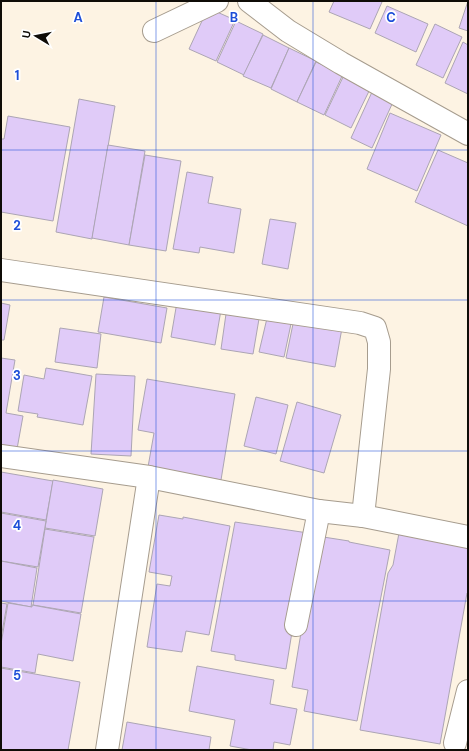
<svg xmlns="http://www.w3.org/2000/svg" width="469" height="751" font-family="'DM Sans',sans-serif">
	<rect width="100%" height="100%" fill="#fdf3e3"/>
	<g fill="#e0cbf8" stroke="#aca5b4">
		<polygon points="334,1 379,1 382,2 370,29 329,12"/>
		<polygon points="468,1 468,31 459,28"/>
		<polygon points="387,6 428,24 416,52 375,33"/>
		<polygon points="208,8 235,20 216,61 189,49"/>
		<polygon points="236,21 263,34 244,75 217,62"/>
		<polygon points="435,24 462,37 443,78 416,65"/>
		<polygon points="263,35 289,48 271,88 243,76"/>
		<polygon points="463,42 468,45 468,94 445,83"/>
		<polygon points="289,48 316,61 297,102 271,89"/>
		<polygon points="316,62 343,74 324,115 297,102"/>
		<polygon points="344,75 371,87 351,128 325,115"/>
		<polygon points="372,92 393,102 372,148 351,138"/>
		<polygon points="79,99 115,106 92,239 56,232"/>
		<polygon points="390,113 441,135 417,191 367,169"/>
		<polygon points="8,116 70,127 53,221 1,212 1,139 4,139"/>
		<polygon points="108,145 145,151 129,245 92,238"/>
		<polygon points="438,150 468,163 468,226 415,202"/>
		<polygon points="145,155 181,161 166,251 129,245"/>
		<polygon points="187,172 213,177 208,203 241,209 234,253 200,247 199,253 173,249"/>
		<polygon points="270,219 296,223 288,269 262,264"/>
		<polygon points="104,297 167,308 161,343 98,332"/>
		<polygon points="177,302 221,310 215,345 171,337"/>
		<polygon points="1,303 10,305 4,340 1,340"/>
		<polygon points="227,307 260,313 253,354 221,349"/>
		<polygon points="268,314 292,319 284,357 259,352"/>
		<polygon points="294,319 342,328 335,367 286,358"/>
		<polygon points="60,328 101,334 97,368 55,362"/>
		<polygon points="1,358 15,360 6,413 23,416 17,449 1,446"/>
		<polygon points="46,368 92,376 83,425 37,417 38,414 18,411 24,375 44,379"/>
		<polygon points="96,374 135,376 131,456 91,454"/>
		<polygon points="147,379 235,394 221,480 148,467 154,433 138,430"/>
		<polygon points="256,397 288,405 276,454 244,446"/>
		<polygon points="297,402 341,415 324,473 280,461"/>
		<polygon points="1,472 53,481 46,520 1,512"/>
		<polygon points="53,480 103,489 95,536 45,528"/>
		<polygon points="1,513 46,521 38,567 1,561"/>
		<polygon points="159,515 183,519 183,517 230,526 209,635 186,631 182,652 147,647 157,584 170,586 172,576 149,572"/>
		<polygon points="235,522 308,533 286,669 235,660 235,655 211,651"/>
		<polygon points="45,529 94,537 81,613 33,605"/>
		<polygon points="399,533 468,545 468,593 467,593 440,744 360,730 388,573 393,565"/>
		<polygon points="317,536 349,541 349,542 390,550 357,721 304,711 308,690 292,687"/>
		<polygon points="1,561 37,568 31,607 1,601"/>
		<polygon points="1,603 7,604 1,638"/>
		<polygon points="8,603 32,607 32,605 81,614 73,661 38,654 35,673 1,667 1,644"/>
		<polygon points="197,666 274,680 270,704 297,709 290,745 274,742 273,750 252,750 230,746 235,720 189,711"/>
		<polygon points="1,668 80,682 68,750 1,750"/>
		<polygon points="127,722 211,737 209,750 122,750"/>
	</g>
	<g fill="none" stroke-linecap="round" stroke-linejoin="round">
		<g stroke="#a69c8e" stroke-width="24">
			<g id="street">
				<polyline points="249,1 288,31 341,63 468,134"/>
				<polyline points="154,31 217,1"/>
				<polyline points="1,270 360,323 375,328 379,342 379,369 363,516"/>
				<polyline points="1,456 149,477 319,511 363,516 468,537"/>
				<polyline points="296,625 319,511"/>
				<polyline points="455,743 468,691"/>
				<polyline points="107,750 149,477"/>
			</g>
		</g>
		<use href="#street" stroke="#fff" stroke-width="22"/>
	</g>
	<path fill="none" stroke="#1d4ed8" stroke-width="1" stroke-opacity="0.55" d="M156 1V750M313 1V750M1 150H468M1 300H468M1 451H468M1 601H468"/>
	<g font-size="13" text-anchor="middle" font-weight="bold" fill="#1d4ed8" stroke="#fff" stroke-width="3.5" stroke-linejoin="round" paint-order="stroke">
		<text x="78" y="22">A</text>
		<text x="234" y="22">B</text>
		<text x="391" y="22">C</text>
		<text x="17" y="80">1</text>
		<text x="17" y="230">2</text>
		<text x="17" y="380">3</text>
		<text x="17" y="530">4</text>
		<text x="17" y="680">5</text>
	</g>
	<rect width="469" height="751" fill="none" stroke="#0f0c07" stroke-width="4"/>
	<g transform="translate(36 36) rotate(280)" stroke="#ffffff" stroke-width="3" paint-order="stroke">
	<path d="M0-3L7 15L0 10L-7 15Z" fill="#0f0c07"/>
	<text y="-6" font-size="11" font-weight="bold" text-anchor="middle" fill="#0f0c07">U</text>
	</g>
</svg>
